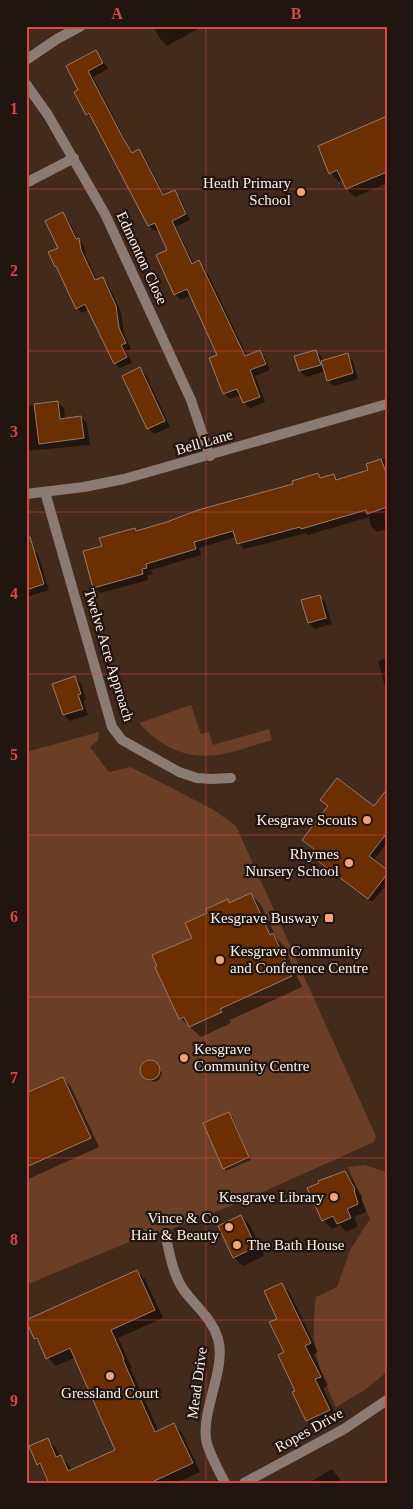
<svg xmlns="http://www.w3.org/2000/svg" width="413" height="1509" font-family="Georgia,serif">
	<rect width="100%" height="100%" fill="#432a1b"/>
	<g fill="#6b3f25">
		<path d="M191 705 201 734 209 732 213 745 269 729 272 740C231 752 199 768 159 741 152 736 145 729 139 723Z"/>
		<polygon points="99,732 98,740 90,747 109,772 131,767 214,810 236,826 376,1136 374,1142 243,1201 154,1236 150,1229 145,1232 146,1235 26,1285 26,752"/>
		<path d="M364 1165 387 1172V1372L366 1389 336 1407C316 1365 310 1344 316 1297L337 1287 350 1250 370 1219 348 1167Z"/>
	</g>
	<g fill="#0007">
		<polygon points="153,26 203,26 167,46 161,40"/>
		<polygon points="96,51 101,57 108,69 93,77 128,145 133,154 139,151 144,156 165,196 174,192 180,197 190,220 176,227 194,264 199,262 205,268 247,356 259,351 265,357 270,370 255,376 265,402 250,408 244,403 241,395 230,399 224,393 218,355 192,295 181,300 175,295 158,256 169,251 159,229 155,231 149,226 93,120 87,114 80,90"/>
		<polygon points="387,118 387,183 355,197 347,189 343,180 339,182 331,173"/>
		<polygon points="63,214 68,219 78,240 84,245 86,257 97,281 103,278 108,284 121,312 124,334 131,349 126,351 132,363 120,368 115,363 89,310 82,313 77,308 50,253 60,248"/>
		<polygon points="316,352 322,357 323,362 347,355 353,361 358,379 334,386 328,380 326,371 306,377 300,371"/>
		<polygon points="140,369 146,375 170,427 154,434 148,428"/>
		<polygon points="57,402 64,408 65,419 81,417 87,424 90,445 26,451 26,406"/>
		<polygon points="387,457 387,529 377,532 371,526 369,517 308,535 306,533 244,549 238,543 236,537 199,548 201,555 151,570 153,574 147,575 148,580 100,593 94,587 103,547 135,529 137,532 295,484 318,475 322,479 334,475 338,480 370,471 368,465"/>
		<polygon points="32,548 38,554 49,590 26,597 26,550"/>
		<polygon points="319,596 325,602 332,624 315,629 309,623 303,601"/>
		<polygon points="387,658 387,694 378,661"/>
		<polygon points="75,678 81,683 86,700 83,701 88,715 70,721 64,715"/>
		<polygon points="387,791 387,843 373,861 387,871 387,884 372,902 316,859 316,850 329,806 374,808"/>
		<polygon points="251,894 261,905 277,939 283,945 302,987 230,1020 231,1023 201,1037 180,1018 193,938 209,913 227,901 230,904"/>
		<polygon points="149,1062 160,1069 162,1074 159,1080 154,1082 146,1080 141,1072 144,1064"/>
		<polygon points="63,1078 71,1087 99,1147 26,1180 26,1095"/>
		<polygon points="229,1113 232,1116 251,1160 226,1171 224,1168"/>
		<polygon points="345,1172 353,1181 363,1198 361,1198 366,1212 354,1217 358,1226 346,1232 340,1225 332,1229 323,1220"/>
		<polygon points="241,1216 250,1225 264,1256 243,1266 234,1257"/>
		<polygon points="137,1271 145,1279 163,1318 118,1338 132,1368 130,1368 159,1432 174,1424 182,1433 200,1472 176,1483 51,1483 45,1471 38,1464 48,1440 56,1448 60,1457 69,1465 72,1471 116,1451 76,1357 56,1366 48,1358 41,1344 35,1339 28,1321"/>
		<polygon points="282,1284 290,1293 318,1352 313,1354 328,1385 323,1388 337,1418 315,1429 307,1420 286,1353 279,1319"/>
		<polygon points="332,1469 343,1483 312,1483 312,1481"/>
	</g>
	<g fill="#6c2f02" stroke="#987a69">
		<polygon points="96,50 103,63 88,71 123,138 132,153 139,149 163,195 175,190 186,214 172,221 192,264 199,260 245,356 260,350 266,364 250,370 260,397 243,403 237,389 223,394 209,358 217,355 187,289 174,295 156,255 167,250 155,223 148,226 89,113 86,115 74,92 78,90 66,66"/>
		<polygon points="387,116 387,172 346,189 337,170 329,174 318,146"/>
		<polygon points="63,212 76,239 79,238 81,250 95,280 103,277 116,306 119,328 126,343 121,345 127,357 114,364 85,304 76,309 56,266 55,267 48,252 58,248 45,221"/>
		<polygon points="316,350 321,365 299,371 294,356"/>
		<polygon points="348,353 353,373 327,381 321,361"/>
		<polygon points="140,367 165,421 147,429 122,376"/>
		<polygon points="58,401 60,419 81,416 84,438 39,444 34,404"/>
		<polygon points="381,459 387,475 387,507 367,514 366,510 301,529 300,527 237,544 233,531 194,542 196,549 146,564 147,568 142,569 143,574 93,588 83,551 102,546 99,538 135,528 136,531 167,522 198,510 293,484 292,481 318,473 320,478 334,474 336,480 368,470 366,464"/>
		<polygon points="30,537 44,584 26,590 26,538"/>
		<polygon points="320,595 326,618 308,623 301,600"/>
		<polygon points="75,676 81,694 78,695 83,709 63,715 52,684"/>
		<polygon points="337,778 374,806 387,789 387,833 369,856 387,870 387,874 368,899 310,855 314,849 302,840 328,806 320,800"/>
		<polygon points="251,893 270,935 273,933 292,976 220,1009 222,1012 189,1027 184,1017 179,1019 155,967 157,966 152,955 192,938 185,923 207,913 206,909 228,899 229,903"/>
		<circle cx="150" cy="1070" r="10"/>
		<polygon points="63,1077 91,1138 26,1167 26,1093"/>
		<polygon points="229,1112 249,1157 223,1169 203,1123"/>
		<polygon points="345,1171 355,1189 354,1190 358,1204 347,1209 351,1218 337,1224 333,1216 322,1221 307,1188 319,1183 318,1181"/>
		<polygon points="241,1215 256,1247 233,1258 218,1226"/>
		<polygon points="137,1270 155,1310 111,1330 124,1359 123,1360 155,1432 174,1423 193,1463 150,1483 43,1483 48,1481 40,1463 37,1465 29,1446 48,1438 56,1457 61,1455 68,1471 115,1450 70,1348 46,1359 37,1338 34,1339 26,1320"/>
		<polygon points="282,1283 311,1343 305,1346 321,1377 315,1379 330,1410 306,1421 292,1392 295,1391 278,1355 284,1352 269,1322 277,1319 264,1291"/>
	</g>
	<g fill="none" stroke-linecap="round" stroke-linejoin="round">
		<g stroke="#8a7c75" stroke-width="10">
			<polyline points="26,60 57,39 81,26"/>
			<polyline points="26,84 48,115 105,214 191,400 210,456"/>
			<polyline points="26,183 74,158"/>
			<polyline points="45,492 112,727 122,740 179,772 197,778 211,779 231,778"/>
			<path d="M166 1238C170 1255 173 1274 183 1289 195 1306 212 1318 218 1339 227 1369 199 1414 207 1444 211 1457 219 1471 225 1483"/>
		</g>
		<g stroke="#8a7c75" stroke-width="10">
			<polyline points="26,494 84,487 124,479 387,404"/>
			<polyline points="244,1483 344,1429 387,1400"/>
		</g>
	</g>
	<path fill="none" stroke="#dc4645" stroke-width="1" stroke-opacity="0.55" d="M206 26V1483M26 189H387M26 351H387M26 512H387M26 674H387M26 835H387M26 997H387M26 1158H387M26 1320H387"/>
	<g fill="#efa378" stroke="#21160f" stroke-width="2">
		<circle cx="301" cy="192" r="5"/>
		<circle cx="367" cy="820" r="5"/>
		<circle cx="349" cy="863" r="5"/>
		<rect x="324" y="913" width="10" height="10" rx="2.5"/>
		<circle cx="220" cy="960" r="5"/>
		<circle cx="184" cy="1058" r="5"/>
		<circle cx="334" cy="1197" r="5"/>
		<circle cx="229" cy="1227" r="5"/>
		<circle cx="237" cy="1245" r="5"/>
		<circle cx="110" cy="1376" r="5"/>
	</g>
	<g text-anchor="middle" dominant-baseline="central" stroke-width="4.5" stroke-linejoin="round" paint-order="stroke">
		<g font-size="15" fill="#fff1e9" stroke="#21160f" text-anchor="end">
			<text x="291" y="183">Heath Primary<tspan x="291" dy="17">School</tspan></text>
			<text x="357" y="820">Kesgrave Scouts</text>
			<text x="339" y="854">Rhymes<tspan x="339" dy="17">Nursery School</tspan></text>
			<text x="319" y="918">Kesgrave Busway</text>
			<text x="230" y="951" text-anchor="start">Kesgrave Community<tspan x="230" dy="17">and Conference Centre</tspan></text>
			<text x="194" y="1049" text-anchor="start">Kesgrave<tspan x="194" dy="17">Community Centre</tspan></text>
			<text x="324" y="1197">Kesgrave Library</text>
			<text x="219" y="1218">Vince &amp; Co<tspan x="219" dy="17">Hair &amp; Beauty</tspan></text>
			<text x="247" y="1245" text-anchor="start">The Bath House</text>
			<text x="110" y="1393" text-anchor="middle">Gressland Court</text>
		</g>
		<g font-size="15" fill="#fff1e9" stroke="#21160f">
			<text transform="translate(142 258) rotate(65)">Edmonton Close</text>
			<text transform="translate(204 442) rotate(-16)">Bell Lane</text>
			<text transform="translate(109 655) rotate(73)">Twelve Acre Approach</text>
			<text transform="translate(197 1383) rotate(-82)">Mead Drive</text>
			<text transform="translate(309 1430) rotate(-29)">Ropes Drive</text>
		</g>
	</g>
	<rect width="413" height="1509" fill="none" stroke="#21160f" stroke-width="55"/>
	<rect x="28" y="28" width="358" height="1454" fill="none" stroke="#dc4645" stroke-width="2"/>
	<g font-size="16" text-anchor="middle" font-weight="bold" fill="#dc4645">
		<text x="117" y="19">A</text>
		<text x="296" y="19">B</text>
		<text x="14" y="114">1</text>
		<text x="14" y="276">2</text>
		<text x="14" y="437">3</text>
		<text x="14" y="599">4</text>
		<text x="14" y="760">5</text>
		<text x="14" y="922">6</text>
		<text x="14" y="1083">7</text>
		<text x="14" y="1245">8</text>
		<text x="14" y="1406">9</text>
	</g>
</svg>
